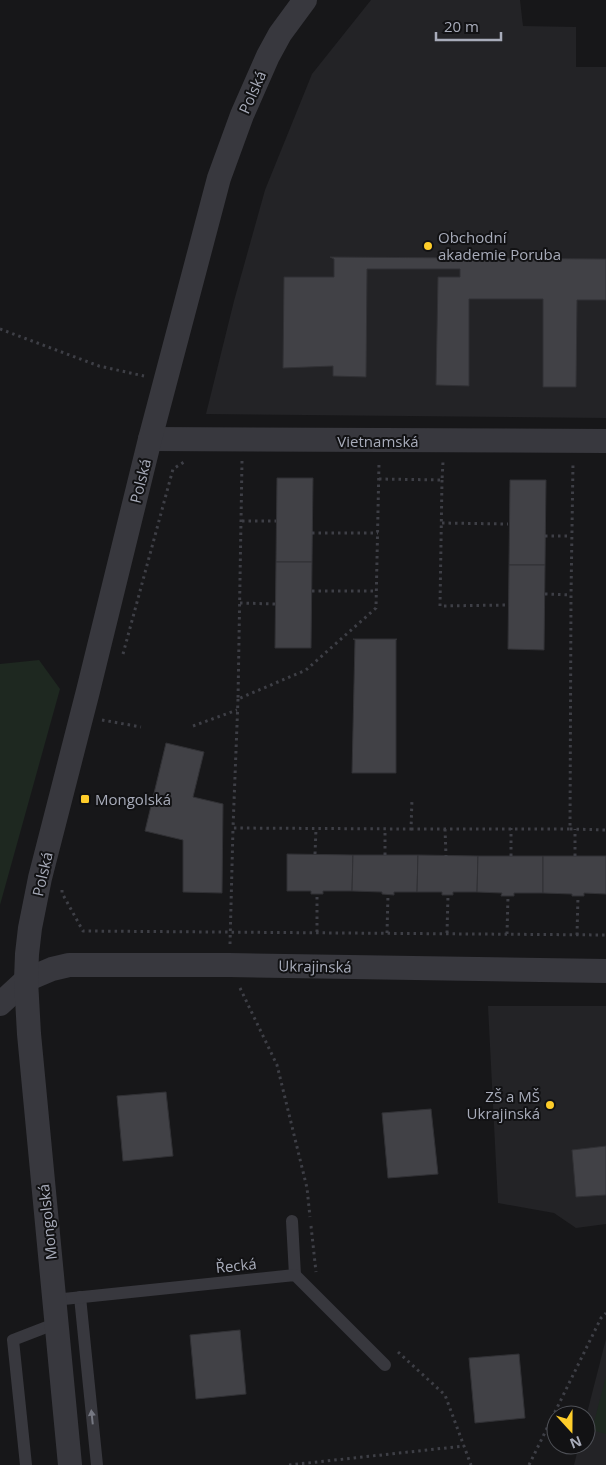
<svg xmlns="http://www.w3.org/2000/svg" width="606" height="1465" font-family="'Open Sans',sans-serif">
	<rect width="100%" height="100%" fill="#171719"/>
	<g fill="#232326">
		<polygon points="371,0 520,0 523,26 576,27 576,67 606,67 606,418 206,414 234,301 265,190 312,74"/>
		<polygon points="488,1006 606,1006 606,1224 576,1228 554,1213 498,1203"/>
		<polygon points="606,1339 606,1465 574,1465 579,1445 586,1445 586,1417"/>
	</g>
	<g fill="#1e2820">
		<polygon points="39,660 60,689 0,905 0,664"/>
		<polygon points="606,1376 606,1434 592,1430"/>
	</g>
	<g fill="#414146" stroke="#313135">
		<polygon points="330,257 606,259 606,300 577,300 576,387 543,387 543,299 469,299 469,386 436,385 438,277 460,277 460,269 367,269 366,377 333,376 333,366 283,368 284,277 334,277 334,259"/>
		<polygon points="277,478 313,478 312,562 276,562"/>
		<polygon points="510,480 546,480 545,565 509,565"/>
		<polygon points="276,562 312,562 311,648 275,648"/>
		<polygon points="509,565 545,565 544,650 508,649"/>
		<polygon points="353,639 397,639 396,640 396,773 352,773 355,640"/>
		<polygon points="166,743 204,752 193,797 223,804 222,893 183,892 183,840 145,831"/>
		<polygon points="287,854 353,855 352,891 323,891 323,894 311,894 311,891 287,891"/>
		<polygon points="353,855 418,855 417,892 394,892 394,895 382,894 382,892 352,891"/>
		<polygon points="418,855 478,856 477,892 453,892 453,895 442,895 442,892 417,892"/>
		<polygon points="478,856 543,856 543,893 514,893 514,896 501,896 502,893 477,892"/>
		<polygon points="543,856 606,856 606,894 584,893 584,896 572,896 572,894 543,893"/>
		<polygon points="166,1092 173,1156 123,1161 117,1096"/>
		<polygon points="431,1109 438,1174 388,1178 382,1113"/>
		<polygon points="606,1146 606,1195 576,1197 572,1150"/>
		<polygon points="240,1330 246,1394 196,1399 190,1335"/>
		<polygon points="519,1354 525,1418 475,1423 469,1358"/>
	</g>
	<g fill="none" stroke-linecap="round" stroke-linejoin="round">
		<g stroke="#3e3f46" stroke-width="3" stroke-dasharray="2.5 4" stroke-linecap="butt">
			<polyline points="0,329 99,366 144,376"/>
			<polyline points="242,461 238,699 306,670 376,608 379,463"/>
			<polyline points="379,479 442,480 443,462"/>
			<polyline points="442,480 440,606 508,605"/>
			<polyline points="242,521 276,521"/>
			<polyline points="442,523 508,524"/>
			<polyline points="312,533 378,533"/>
			<polyline points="545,536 571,536"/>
			<polyline points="312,591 376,591"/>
			<polyline points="545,594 571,595"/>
			<polyline points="240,603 275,604"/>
			<polyline points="123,654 173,469 184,462"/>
			<polyline points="238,699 233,828 411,829 412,799"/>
			<polyline points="102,720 141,727"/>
			<polyline points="193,726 237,710"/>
			<polyline points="411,829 570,829 571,595 573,463"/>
			<polyline points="445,829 446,856"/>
			<polyline points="570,829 606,830"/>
			<polyline points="315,854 316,829"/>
			<polyline points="385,855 385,829"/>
			<polyline points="511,856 511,828"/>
			<polyline points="575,856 575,829"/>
			<polyline points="62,890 62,893 83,931 606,935"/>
			<polyline points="317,932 317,894"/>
			<polyline points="387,933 388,894"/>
			<polyline points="447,933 448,895"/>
			<polyline points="507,934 508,896"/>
			<polyline points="577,935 578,896"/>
			<polyline points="230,944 233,828"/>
			<polyline points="240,988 277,1065 307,1188 310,1217"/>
			<polyline points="311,1226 316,1272"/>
			<polyline points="398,1352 445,1395 471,1465"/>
			<polyline points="289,1465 464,1446"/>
			<polyline points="529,1465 601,1318 606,1313"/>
		</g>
		<g stroke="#38383e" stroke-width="12">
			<polyline points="292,1221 295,1275"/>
			<polyline points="80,1297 97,1465"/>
			<polyline points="54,1300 295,1275 385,1365"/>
			<polyline points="26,1465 13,1340 57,1323"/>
		</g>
		<g stroke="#38383e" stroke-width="24">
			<polyline points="150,439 606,441"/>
			<polyline points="0,1004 26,980 52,969 69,965 229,965 606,971"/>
			<polyline points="70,1465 29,1034 26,980 27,954 30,928 40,878 88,691 150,439 219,178 242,115 268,56 280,34 305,0"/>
		</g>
	</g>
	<defs><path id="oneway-solid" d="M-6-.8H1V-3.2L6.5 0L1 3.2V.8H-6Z" transform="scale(1.25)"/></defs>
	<use fill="#767882" href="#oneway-solid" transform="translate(92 1417) rotate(-96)"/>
	<g fill="#fecd2a" stroke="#121214" stroke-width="2">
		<circle cx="428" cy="246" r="5"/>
		<rect x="80" y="794" width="10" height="10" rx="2.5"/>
		<circle cx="550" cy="1105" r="5"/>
	</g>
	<g text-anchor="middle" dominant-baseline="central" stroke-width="4" stroke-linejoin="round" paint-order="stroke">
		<g font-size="15" fill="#a8acba" stroke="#121214">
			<text transform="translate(252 92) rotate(-66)">Polská</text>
			<text x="378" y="441">Vietnamská</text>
			<text transform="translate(140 481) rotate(-76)">Polská</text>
			<text transform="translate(42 874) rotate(-77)">Polská</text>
			<text transform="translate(315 966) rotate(1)">Ukrajinská</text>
			<text transform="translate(47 1222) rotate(-96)">Mongolská</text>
			<text transform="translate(236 1265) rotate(-6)">Řecká</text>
		</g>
		<g font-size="15" fill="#a8acba" stroke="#121214" text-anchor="start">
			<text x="438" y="237">Obchodní<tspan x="438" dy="17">akademie Poruba</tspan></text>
			<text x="95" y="799">Mongolská</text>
			<text x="540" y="1096" text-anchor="end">ZŠ a MŠ<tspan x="540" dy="17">Ukrajinská</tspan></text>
		</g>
	</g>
	<g transform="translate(571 1430) rotate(159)"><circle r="24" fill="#121214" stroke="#4e5056"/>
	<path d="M0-4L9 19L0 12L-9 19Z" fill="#fecd2a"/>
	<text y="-8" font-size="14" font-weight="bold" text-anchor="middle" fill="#a8acba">N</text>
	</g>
	<path d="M436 32v8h65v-8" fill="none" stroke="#a8acba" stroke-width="2.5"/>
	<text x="444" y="32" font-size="15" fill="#a8acba" stroke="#121214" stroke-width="4" paint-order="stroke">20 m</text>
</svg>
